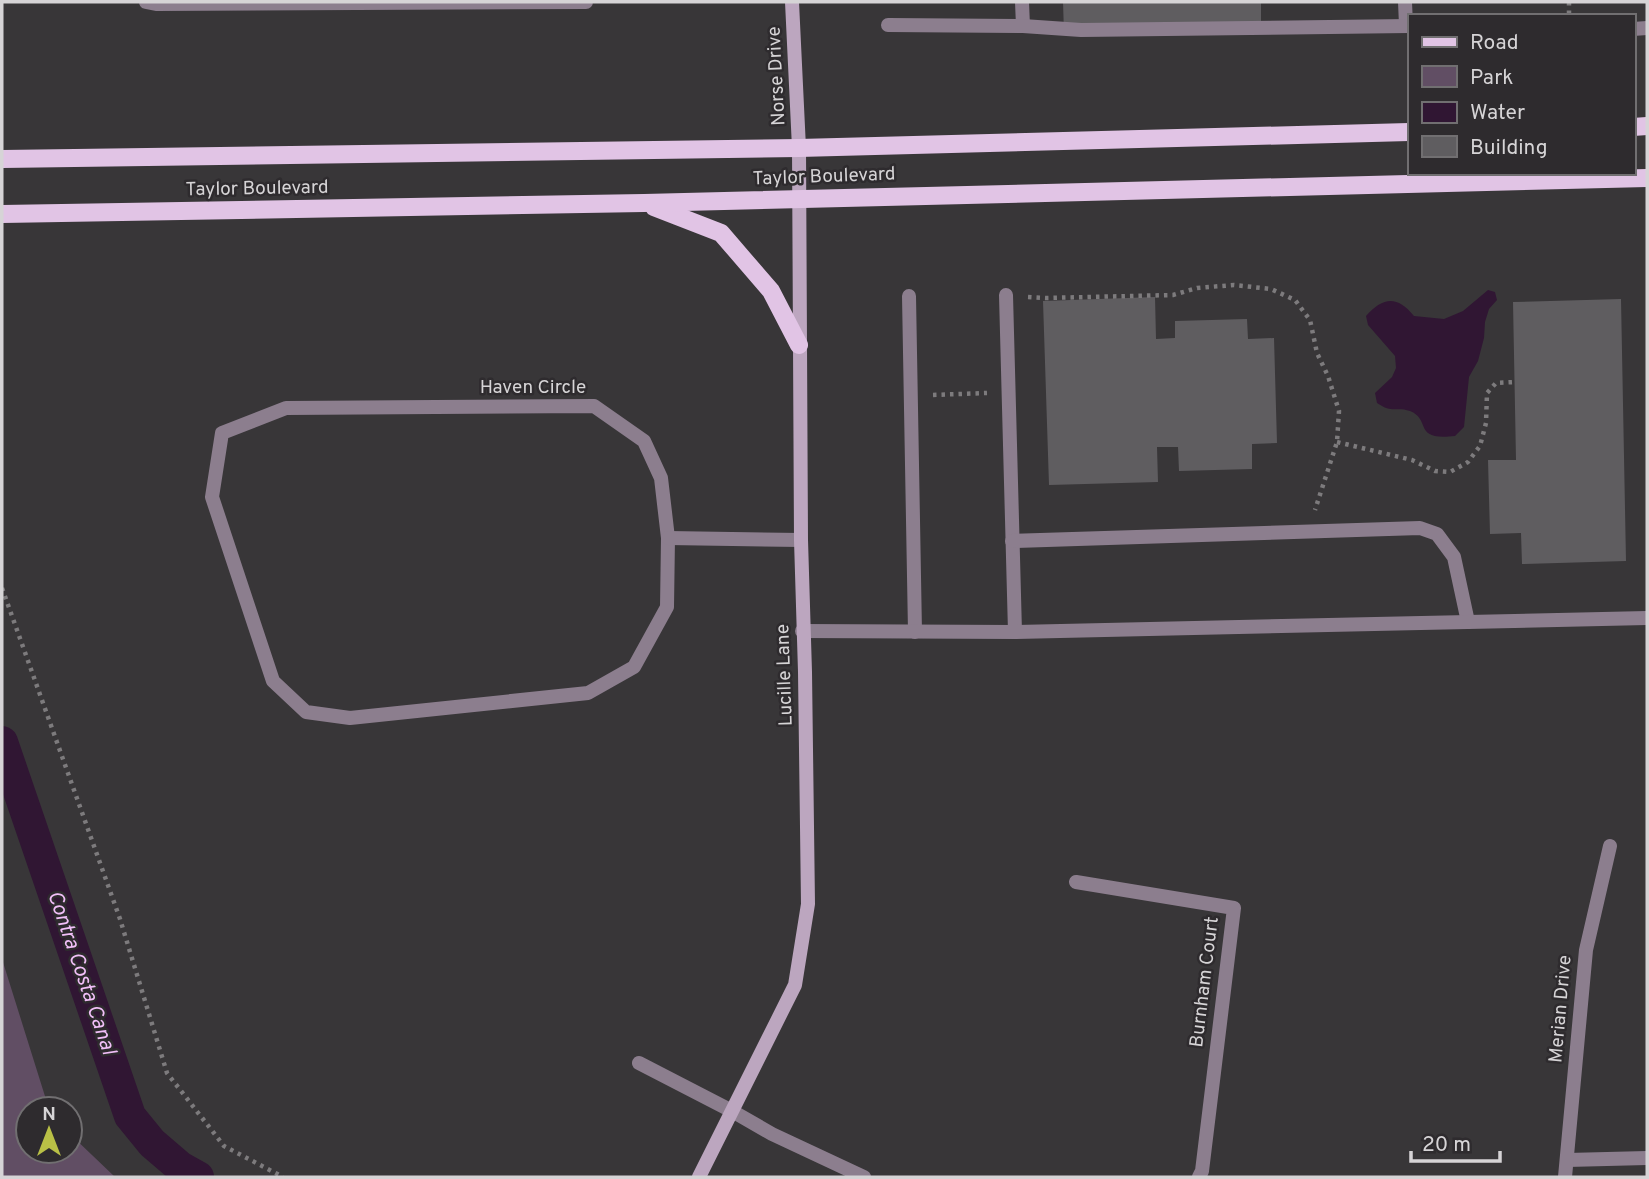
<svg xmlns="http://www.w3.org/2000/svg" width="1649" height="1179" font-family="Overpass,sans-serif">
	<rect width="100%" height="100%" fill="#383638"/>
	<polygon fill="#614e64" points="2,959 49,1109 28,1109 28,1151 70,1151 70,1134 115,1177 2,1177"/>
	<path fill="#301633" d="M1488 290 1495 292 1497 300 1489 309 1485 322 1484 338 1478 361 1469 377 1464 427 1455 436C1412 441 1432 420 1410 411 1396 406 1393 414 1377 403L1375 393 1392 377 1396 368 1395 356 1368 325 1366 316C1383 297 1397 295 1414 316L1444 319 1463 311Z"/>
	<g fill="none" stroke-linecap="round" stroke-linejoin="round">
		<polyline stroke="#301633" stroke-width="32" points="2,742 130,1116 152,1143 180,1167 198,1177"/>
	</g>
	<g fill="#5f5d60">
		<polygon points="1063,2 1261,2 1261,27 1064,33"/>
		<polygon points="1155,297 1156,339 1175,338 1175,321 1247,319 1248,339 1274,338 1277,443 1252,444 1252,469 1179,471 1178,447 1157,447 1158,482 1049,485 1043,301"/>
		<polygon points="1621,299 1626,561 1522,564 1521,533 1490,534 1488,460 1516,460 1513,302"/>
	</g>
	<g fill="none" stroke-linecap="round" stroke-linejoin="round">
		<g stroke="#7d7b7d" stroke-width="4.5" stroke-dasharray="3.5 5" stroke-linecap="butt">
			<polyline points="1569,2 1569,16"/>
			<polyline points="1028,297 1046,298 1173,295 1197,288 1234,285 1271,289 1295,300 1310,320 1317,353 1328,376 1339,411 1337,442 1315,510"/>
			<polyline points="933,395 987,393"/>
			<polyline points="1337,442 1412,460 1435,471 1450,472 1468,462 1480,446 1486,423 1487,393 1496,383 1515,382"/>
			<polyline points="2,588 120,919 167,1073 224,1146 283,1177"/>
		</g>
		<g stroke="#8c7e8e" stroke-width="14">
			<polyline points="146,2 156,4 586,2"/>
			<polyline points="1022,2 1023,26"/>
			<polyline points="1405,2 1406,25"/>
			<polyline points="888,25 1023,26 1081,30 1409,26"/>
			<polyline points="1633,29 1647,28"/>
			<polyline points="1006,295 1015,632"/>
			<polyline points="909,296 915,632"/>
			<polyline points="1012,541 1420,528 1437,534 1454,557 1468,622"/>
			<polyline points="802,631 1015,632 1647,618"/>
		</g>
		<g stroke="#8c7e8e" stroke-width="14">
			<polygon points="594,406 644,441 661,478 668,538 667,607 634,667 588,693 350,718 306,712 273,681 212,497 222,433 286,408"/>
			<polyline points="668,538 801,540"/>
			<polyline points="1076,882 1234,908 1202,1171 1199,1177"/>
			<polyline points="639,1063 732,1111 772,1134 864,1177"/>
			<polyline points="1567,1160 1647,1158"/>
			<polyline points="1565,1177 1586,950 1610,846"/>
		</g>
		<polyline stroke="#bca6bf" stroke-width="14" points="699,1177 795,985 808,904 805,672 801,540 799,148 792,2"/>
		<g stroke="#e1c4e5" stroke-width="18">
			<polyline points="1633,127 1647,126"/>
			<polyline points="2,159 799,148 1409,132"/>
			<polyline points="654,207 721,233 771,291 799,345"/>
			<polyline points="2,214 644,203 1647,178"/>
		</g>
	</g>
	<g text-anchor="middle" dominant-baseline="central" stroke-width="5" stroke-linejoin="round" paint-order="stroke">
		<g font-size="19" fill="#d6d4d6" stroke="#2e2b2e">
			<text transform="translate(777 76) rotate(-93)">Norse Drive</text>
			<text transform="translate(824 177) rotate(-2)">Taylor Boulevard</text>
			<text transform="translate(257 189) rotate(-1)">Taylor Boulevard</text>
			<text x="533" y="388">Haven Circle</text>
			<text transform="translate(785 675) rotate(-92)">Lucille Lane</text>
			<text transform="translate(1205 982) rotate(-83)">Burnham Court</text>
			<text transform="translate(1561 1009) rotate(-85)">Merian Drive</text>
		</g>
		<g font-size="21" font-style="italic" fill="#f1bff8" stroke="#2e2b2e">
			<text transform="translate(81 973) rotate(71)">Contra Costa Canal</text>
		</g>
	</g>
	<rect width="1649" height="1179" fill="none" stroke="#d6d4d6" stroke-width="7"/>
	<rect x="1408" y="14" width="228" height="161" fill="#2e2b2e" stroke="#716f71" stroke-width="2"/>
	<rect x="1422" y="37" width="35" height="10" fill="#e1c4e5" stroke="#716f71" stroke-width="2"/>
	<text x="1470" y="49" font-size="21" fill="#d6d4d6">Road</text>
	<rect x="1422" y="66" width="35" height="21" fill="#614e64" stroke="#716f71" stroke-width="2"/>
	<text x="1470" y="84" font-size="21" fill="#d6d4d6">Park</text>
	<rect x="1422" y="102" width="35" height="21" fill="#301633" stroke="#716f71" stroke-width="2"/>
	<text x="1470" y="119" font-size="21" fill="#d6d4d6">Water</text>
	<rect x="1422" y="136" width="35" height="21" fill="#5f5d60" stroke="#716f71" stroke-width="2"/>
	<text x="1470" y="154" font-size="21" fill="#d6d4d6">Building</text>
	<g transform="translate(49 1130)"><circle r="33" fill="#2e2b2e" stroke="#716f71" stroke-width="2"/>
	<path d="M0-5L12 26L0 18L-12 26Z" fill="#b9c046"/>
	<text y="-10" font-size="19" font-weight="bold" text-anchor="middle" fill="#d6d4d6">N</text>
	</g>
	<path d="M1411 1151v10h89v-10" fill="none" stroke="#d6d4d6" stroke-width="3.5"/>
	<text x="1422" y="1151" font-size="21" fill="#d6d4d6" stroke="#2e2b2e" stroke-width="5" paint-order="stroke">20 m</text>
</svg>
